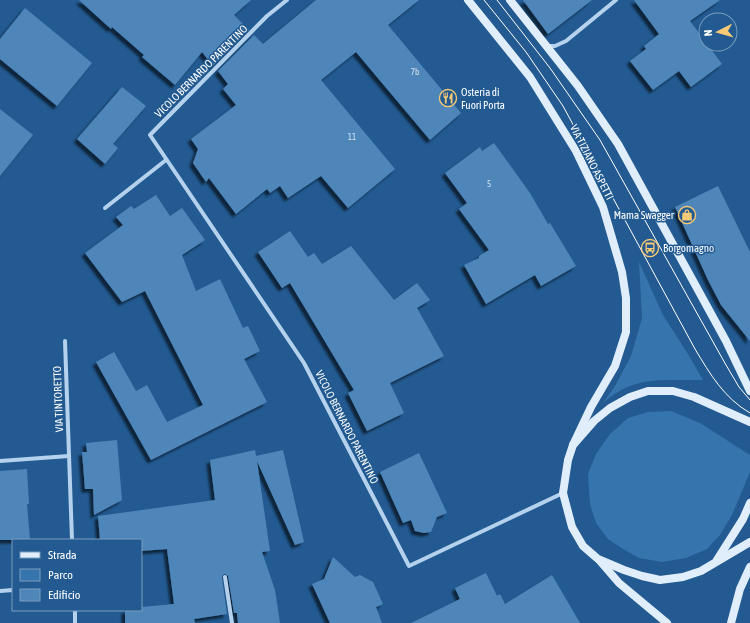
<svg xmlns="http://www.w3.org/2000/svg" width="750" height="623" font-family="'Asap Condensed',sans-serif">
	<defs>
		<filter id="shadow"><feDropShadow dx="-3.5" dy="3.5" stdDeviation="1" flood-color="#0009"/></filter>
	</defs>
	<rect width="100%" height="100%" fill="#225a91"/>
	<g fill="#3674ae">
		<path d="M639 262 663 315 688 354 703 380C664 381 635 374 603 403L615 386 631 356 642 318Z"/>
		<polygon points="671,411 700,423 750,455 750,472 732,515 720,535 707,549 686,558 662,562 639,558 623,549 608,539 596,523 590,504 588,474 596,454 610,434 628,418 648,412"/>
	</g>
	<g fill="#4f86b9" filter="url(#shadow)">
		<polygon points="79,0 251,0 234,15 249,30 213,66 202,52 175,85 142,57 144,55 112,27 111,29"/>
		<polygon points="316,0 419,0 388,25 461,113 430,140 356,52 321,80 395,169 348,208 321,176 288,198 280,186 270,193 267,189 236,214 209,178 206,182 193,163 198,149 191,139 236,105 223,89 228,84 218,71 254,35 263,44"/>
		<polygon points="523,0 592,0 548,34"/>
		<polygon points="634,0 720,0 690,21 722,64 691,87 679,71 653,90 630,61 646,49 644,46 659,34"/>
		<polygon points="25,8 92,63 57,106 0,59 0,39"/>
		<polygon points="122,87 146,106 113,144 118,148 105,164 77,139"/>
		<polygon points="0,109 33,135 0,176"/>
		<polygon points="494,143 530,193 548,224 550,223 576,266 541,286 535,275 486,304 464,265 479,258 479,256 489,250 459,209 467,203 445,173 480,147 482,151"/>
		<polygon points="718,186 750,252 750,341 721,305 708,280 675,207"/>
		<polygon points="156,195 170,216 182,208 205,240 182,255 196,291 220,279 243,328 248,326 260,351 244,359 267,402 151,460 96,362 114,352 136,391 147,385 167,422 203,405 145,291 122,302 85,253 123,225 116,217 131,206 134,209"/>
		<polygon points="290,231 308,257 314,253 322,264 351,246 394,300 417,283 430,300 417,308 444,356 390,383 404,413 367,431 348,393 354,390 290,283 282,288 258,252"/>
		<polygon points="117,440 122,500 94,515 93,489 85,489 82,452 87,452 86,443"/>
		<polygon points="255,450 256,456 283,450 304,542 295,545 257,461 270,551 262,552 275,590 280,623 238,623 237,613 234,613 228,576 225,574 223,575 222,578 227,614 194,619 195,623 125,623 125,610 141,610 141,607 174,604 167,549 141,551 141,540 100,540 98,516 215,500 210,460"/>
		<polygon points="419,453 447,513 437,517 431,532 424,533 415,531 411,520 403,523 380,472"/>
		<polygon points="27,469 29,504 27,504 30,540 0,540 0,471"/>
		<polygon points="333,557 355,577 360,575 373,582 383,604 376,607 382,623 330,623 312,584 324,579"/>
		<polygon points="486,573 497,596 500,594 505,604 552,575 580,623 411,623 460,599 455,588"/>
	</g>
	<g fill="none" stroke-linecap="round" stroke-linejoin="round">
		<g stroke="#b4d1ed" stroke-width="4">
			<polyline points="287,0 267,16 150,135 304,363 409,566 563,493"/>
			<polyline points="547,46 555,46 566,41 616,0"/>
			<polyline points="105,208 166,160"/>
			<polyline points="65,341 72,540"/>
			<polyline points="0,461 69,456"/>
			<polyline points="225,577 232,623"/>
			<polyline points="0,591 13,590"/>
			<polyline points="75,610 75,623"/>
		</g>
		<g stroke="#e0edfa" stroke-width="8">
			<polyline points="468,0 530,77 576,151 603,207 622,272 626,298 626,332 615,366 591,407 573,445"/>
			<polyline points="510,0 578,86 618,144 726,341 750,391"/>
			<polyline points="750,422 694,397 673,391 648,391 630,397 610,408 594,421 573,445 568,460 563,493 572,527 583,546 598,559 624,570 642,576 660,580 683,577 701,571 750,542"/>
			<polyline points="717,560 743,519 750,503"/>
			<polyline points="600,561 619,583 667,623"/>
			<polyline points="731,623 740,589 750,567"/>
		</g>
		<g stroke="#fff" stroke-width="1">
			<path d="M484 0 526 52 563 106 695 349C710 374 724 398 750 413"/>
			<polyline points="497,0 550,68 600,140 726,365 739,387 750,400"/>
		</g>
	</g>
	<defs>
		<g id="restaurant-ring" transform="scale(0.9)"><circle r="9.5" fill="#225a91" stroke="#f8ca76" stroke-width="1.5"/><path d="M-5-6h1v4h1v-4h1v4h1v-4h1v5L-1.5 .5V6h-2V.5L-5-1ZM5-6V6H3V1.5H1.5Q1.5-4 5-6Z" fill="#f8ca76"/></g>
		<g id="shop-ring" transform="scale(0.9)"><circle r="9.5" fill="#225a91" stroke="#f8ca76" stroke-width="1.5"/><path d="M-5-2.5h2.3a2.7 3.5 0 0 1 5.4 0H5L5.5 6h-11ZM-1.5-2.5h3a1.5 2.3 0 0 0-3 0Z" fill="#f8ca76"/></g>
		<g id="bus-ring" transform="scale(0.9)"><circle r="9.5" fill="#225a91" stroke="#f8ca76" stroke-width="1.5"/><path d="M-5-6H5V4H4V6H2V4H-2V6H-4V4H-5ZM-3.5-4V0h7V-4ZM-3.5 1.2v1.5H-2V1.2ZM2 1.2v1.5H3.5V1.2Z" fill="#f8ca76"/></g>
	</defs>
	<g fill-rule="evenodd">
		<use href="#restaurant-ring" x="448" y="98"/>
		<use href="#shop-ring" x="687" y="215"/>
		<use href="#bus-ring" x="650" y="248"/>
	</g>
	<g text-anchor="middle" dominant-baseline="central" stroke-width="3" stroke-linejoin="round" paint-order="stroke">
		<g font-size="9" fill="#d3e1ee">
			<text x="415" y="72">7b</text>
			<text x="352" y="137">11</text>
			<text x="489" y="184">5</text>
		</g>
		<g font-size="11" fill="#fff" stroke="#225a91">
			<text transform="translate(201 71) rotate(-45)">VICOLO BERNARDO PARENTINO</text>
			<text transform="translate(592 162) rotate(63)">VIA TIZIANO ASPETTI</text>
			<text transform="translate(58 399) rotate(-92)">VIA TINTORETTO</text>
			<text transform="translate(347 427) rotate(63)">VICOLO BERNARDO PARENTINO</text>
		</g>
		<g font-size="11" fill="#fff" stroke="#225a91" text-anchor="start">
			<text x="461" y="92">Osteria di<tspan x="461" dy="13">Fuori Porta</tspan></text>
			<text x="674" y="215" text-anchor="end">Mama Swagger</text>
			<text x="663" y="248">Borgomagno</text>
		</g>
	</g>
	<rect x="12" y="539" width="130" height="72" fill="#225a91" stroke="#7a9cbd"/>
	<rect x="20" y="552" width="20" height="6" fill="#e0edfa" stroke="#7a9cbd"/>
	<text x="48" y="559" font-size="12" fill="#ffffff">Strada</text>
	<rect x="20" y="569" width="20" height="12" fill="#3674ae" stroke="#7a9cbd"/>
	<text x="48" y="579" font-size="12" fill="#ffffff">Parco</text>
	<rect x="20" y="589" width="20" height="12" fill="#4f86b9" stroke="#7a9cbd"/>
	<text x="48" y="599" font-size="12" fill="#ffffff">Edificio</text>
	<g transform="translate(718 32) rotate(264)"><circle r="19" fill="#225a91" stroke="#7a9cbd"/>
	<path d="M0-3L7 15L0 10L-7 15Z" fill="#f8ca76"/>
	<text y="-6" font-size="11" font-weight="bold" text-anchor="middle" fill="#ffffff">N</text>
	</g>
</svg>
